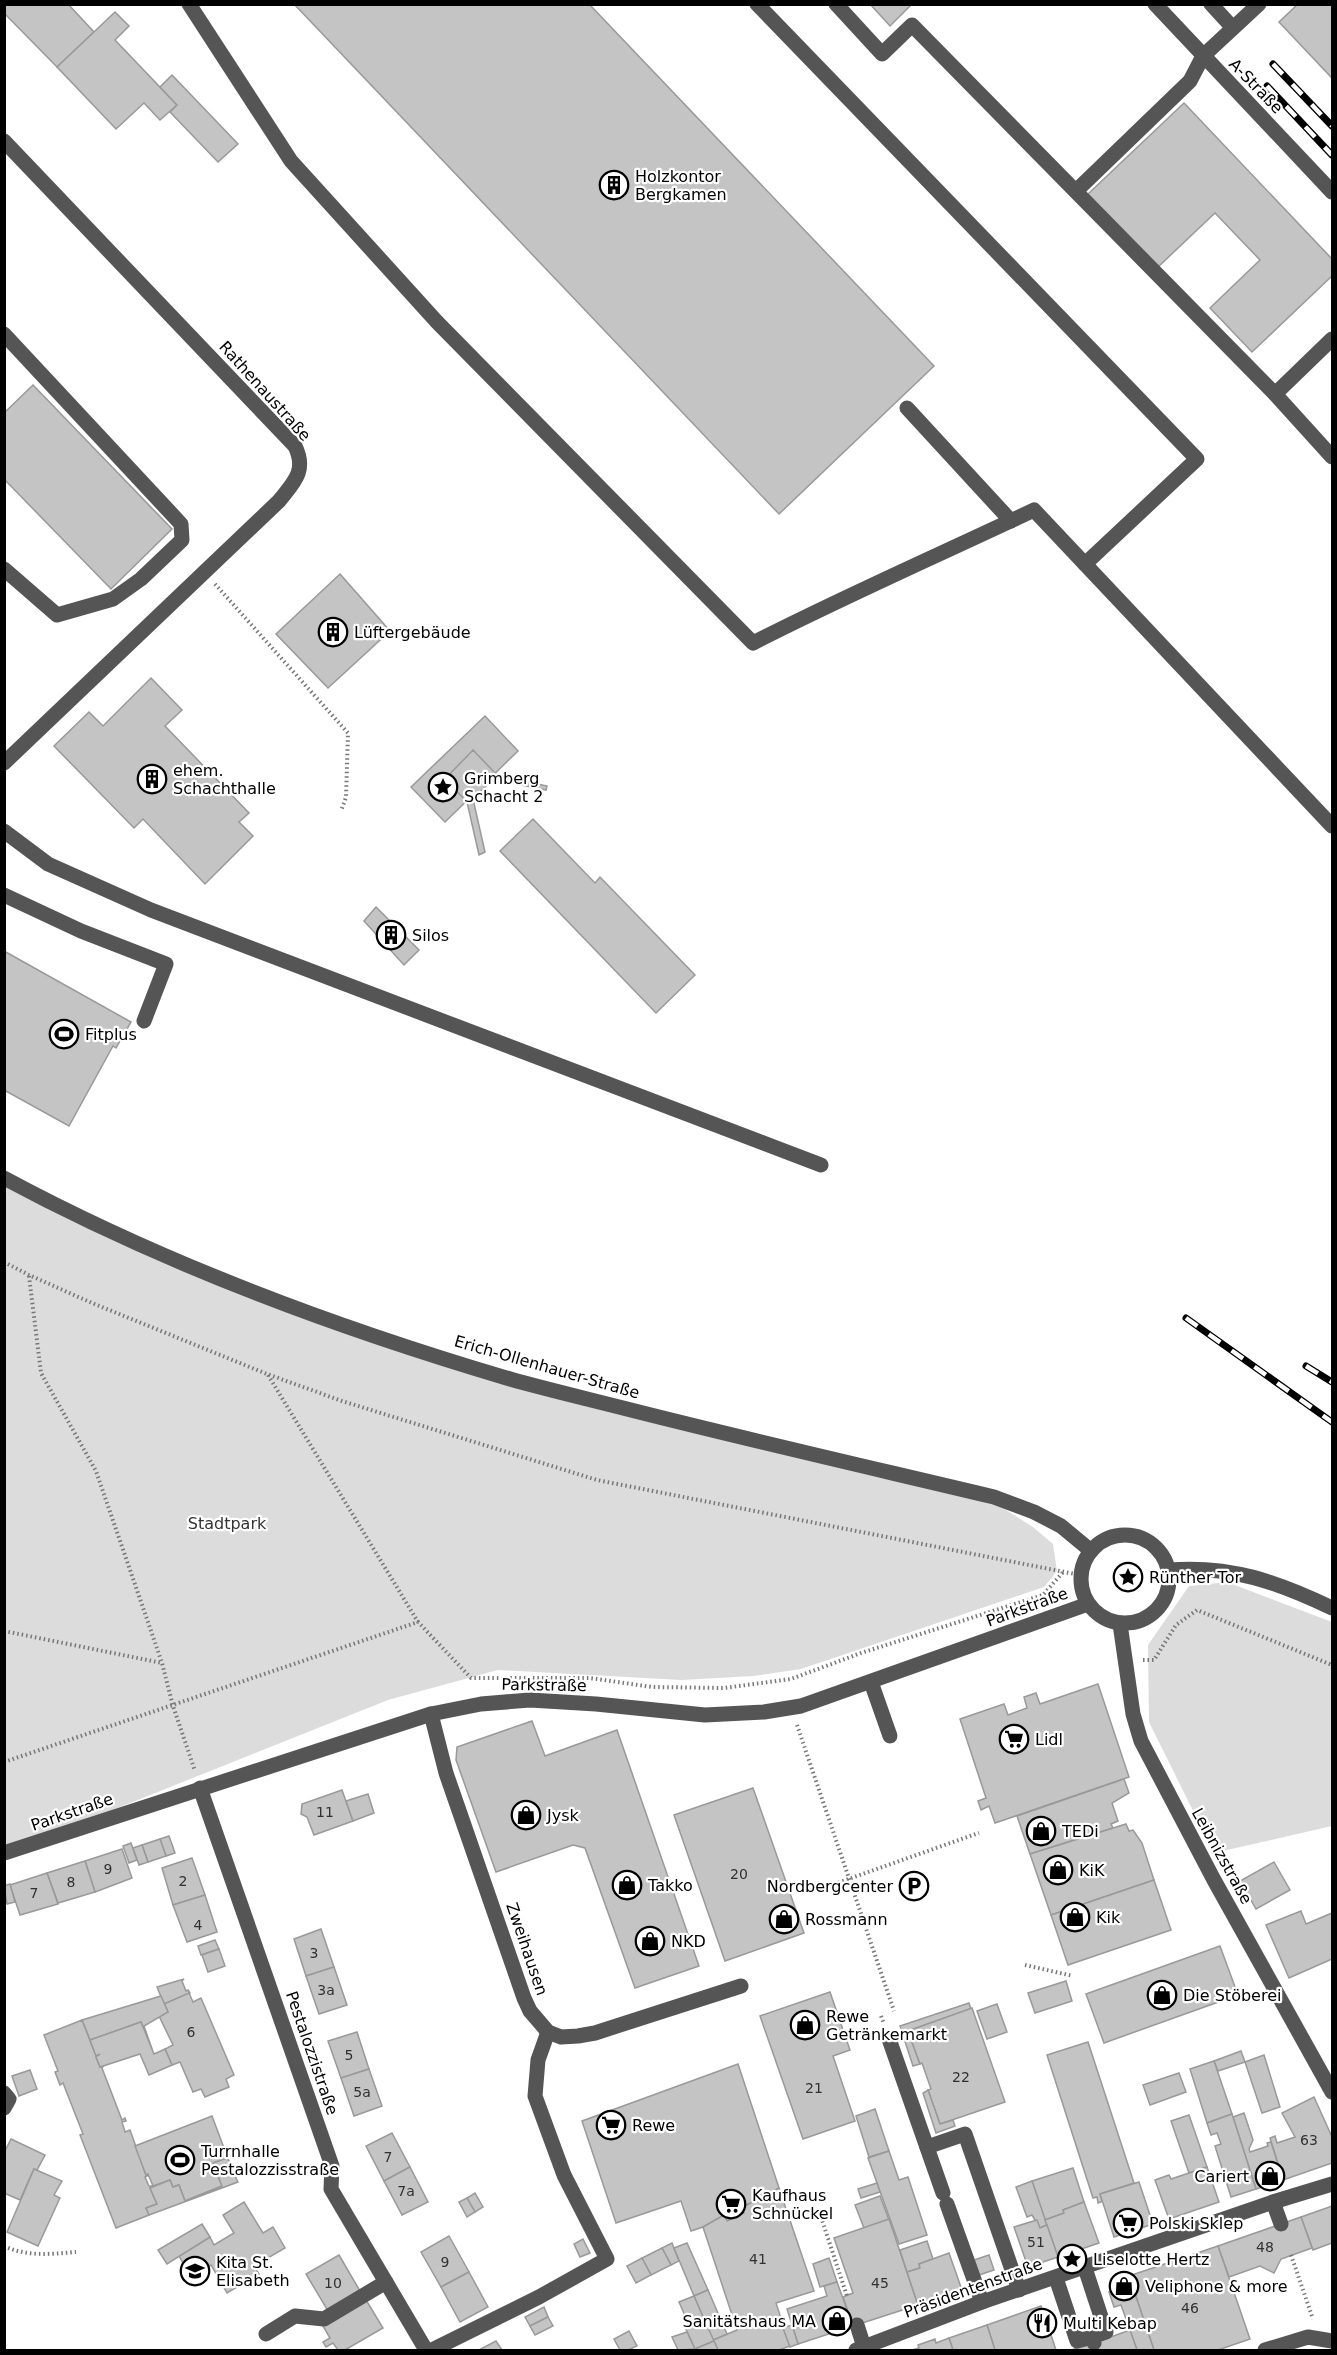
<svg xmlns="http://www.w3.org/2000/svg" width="1337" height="2355" font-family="'DejaVu Sans',sans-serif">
	<rect width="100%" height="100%" fill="#fff"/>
	<g fill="#dcdcdc">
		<polygon points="5,1182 359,1333 998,1505 1033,1527 1053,1544 1057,1571 1044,1587 801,1669 754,1676 681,1680 498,1670 388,1700 5,1853"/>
		<polygon points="1227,1582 1332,1622 1332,1826 1214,1853 1149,1722 1148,1645 1189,1586"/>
	</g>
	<g fill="#c4c4c4" stroke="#999" stroke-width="1.5">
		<polygon points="4,4 68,4 94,32 57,67 4,13"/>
		<polygon points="294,4 589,4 934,366 779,514"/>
		<polygon points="870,4 912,4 890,26"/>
		<polygon points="1298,4 1332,4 1332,78 1279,22"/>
		<polygon points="115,12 129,26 115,40 177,105 160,120 144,103 116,129 57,67"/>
		<polygon points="172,75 238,144 218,162 170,112 177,105 160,87"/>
		<polygon points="1184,103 1332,259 1332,276 1252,352 1210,308 1260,260 1215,213 1158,267 1088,194"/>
		<polygon points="33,385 172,529 111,589 4,479 4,413"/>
		<polygon points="340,574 390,631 328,688 276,634"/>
		<polygon points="151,678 182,710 165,726 249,813 239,822 253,836 205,884 143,819 134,828 54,746 89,712 103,726"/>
		<polygon points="485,716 518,751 445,822 411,787"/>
		<polygon points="473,750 497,775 547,786 546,790 493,779 473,799 485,852 479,855 467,802 445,779"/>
		<polygon points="533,819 595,883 600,877 695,975 656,1013 500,851"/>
		<polygon points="376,907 419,950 404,965 364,921"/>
		<polygon points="4,951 131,1022 116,1048 113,1046 69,1126 4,1090"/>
		<polygon points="1098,1684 1129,1777 995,1823 989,1806 981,1810 978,1801 986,1798 960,1719 1004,1704 1008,1715 1027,1708 1024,1697 1036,1693 1040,1704"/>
		<polygon points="532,1721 545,1756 617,1730 699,1966 635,1988 585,1848 573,1845 496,1872 456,1760 457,1747"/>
		<polygon points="1124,1779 1129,1793 1112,1803 1118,1821 1111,1824 1113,1828 1030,1854 1017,1816"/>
		<polygon points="753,1788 804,1933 725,1961 674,1815"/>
		<polygon points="342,1790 353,1821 314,1835 307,1817 301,1814 302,1804"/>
		<polygon points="368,1794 374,1813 353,1821 346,1801"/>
		<polygon points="1126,1824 1129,1831 1133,1830 1142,1843 1154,1880 1051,1915 1030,1854"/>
		<polygon points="169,1836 175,1853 166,1856 160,1839"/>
		<polygon points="160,1839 166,1856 148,1862 142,1845"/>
		<polygon points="131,1843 137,1860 129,1863 123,1846"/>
		<polygon points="142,1845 148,1862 139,1865 133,1848"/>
		<polygon points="122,1849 132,1878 95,1892 85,1861"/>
		<polygon points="192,1858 205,1895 173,1905 162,1868"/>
		<polygon points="85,1861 95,1892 58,1903 47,1873"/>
		<polygon points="1274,1862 1290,1890 1256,1909 1240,1881"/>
		<polygon points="47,1873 58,1904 20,1915 10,1885"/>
		<polygon points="1154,1880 1171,1930 1068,1965 1051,1915"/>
		<polygon points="10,1884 15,1902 7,1904 4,1886"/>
		<polygon points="205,1895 217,1932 187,1942 173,1905"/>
		<polygon points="1301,1911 1306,1924 1332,1913 1332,1959 1289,1978 1266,1925"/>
		<polygon points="321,1929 334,1967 306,1976 294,1939"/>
		<polygon points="215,1940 219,1949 201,1955 198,1946"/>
		<polygon points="1220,1946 1238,1995 1104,2043 1086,1994"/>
		<polygon points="219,1949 225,1966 208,1972 202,1955"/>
		<polygon points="334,1967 347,2005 319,2014 306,1976"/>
		<polygon points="184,1979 182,1981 186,1991 188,1990 190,1993 164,2004 157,1987"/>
		<polygon points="1066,1981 1072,2001 1035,2013 1028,1993"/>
		<polygon points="830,1992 850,2050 833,2056 855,2121 803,2139 760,2016"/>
		<polygon points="189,1993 193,2002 201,1998 234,2075 226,2079 229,2087 205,2097 201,2089 193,2092 180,2062 172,2065 165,2049 173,2045 159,2016 168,2012 164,2004"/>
		<polygon points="161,1996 168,2012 144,2026 152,2049 141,2022 90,2040 82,2020"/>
		<polygon points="969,2003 971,2009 908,2031 920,2064 913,2066 900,2026"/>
		<polygon points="997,2004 1007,2032 987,2039 977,2011"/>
		<polygon points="972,2008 1005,2102 940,2124 928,2090 931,2089 922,2063 920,2064 908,2031"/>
		<polygon points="82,2020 96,2056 100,2054 96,2057 100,2067 104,2065 102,2068 122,2120 125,2118 126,2121 122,2122 125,2132 130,2130 146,2175 149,2175 145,2177 149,2186 153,2186 150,2188 157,2204 146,2208 149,2215 116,2228 80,2135 83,2134 63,2083 60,2085 55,2072 58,2071 44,2035"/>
		<polygon points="141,2022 154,2054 165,2049 172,2065 149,2075 140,2054 100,2067 96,2057 100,2054 96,2056 90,2040"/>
		<polygon points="357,2032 369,2069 341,2078 328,2041"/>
		<polygon points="1088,2042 1134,2183 1100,2194 1103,2201 1098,2203 1097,2197 1093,2198 1047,2055"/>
		<polygon points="1241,2051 1245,2062 1218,2071 1214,2061"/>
		<polygon points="1264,2055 1280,2107 1262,2113 1245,2062"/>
		<polygon points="1214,2061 1232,2114 1207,2123 1190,2069"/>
		<polygon points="738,2064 779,2188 741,2208 744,2213 727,2221 724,2215 703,2227 691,2231 681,2201 616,2223 582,2121"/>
		<polygon points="369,2069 382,2106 354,2116 341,2078"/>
		<polygon points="30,2070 37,2089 19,2096 12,2076"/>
		<polygon points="1179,2073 1186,2092 1150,2105 1143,2085"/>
		<polygon points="928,2090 940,2124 953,2120 955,2126 936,2133 923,2093"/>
		<polygon points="1314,2097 1332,2137 1332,2163 1283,2180 1270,2138 1275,2136 1277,2143 1295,2137 1282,2113"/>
		<polygon points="875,2109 889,2151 869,2157 856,2116"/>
		<polygon points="1244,2113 1253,2140 1249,2149 1250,2152 1268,2146 1267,2143 1271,2142 1283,2180 1256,2189 1233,2117"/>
		<polygon points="1232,2114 1256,2189 1231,2197 1215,2146 1221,2144 1217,2133 1211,2135 1207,2123"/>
		<polygon points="1189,2115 1207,2167 1189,2173 1171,2121"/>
		<polygon points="212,2116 230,2164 227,2158 213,2163 222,2186 185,2201 179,2185 173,2187 170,2180 153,2186 148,2174 146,2175 135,2146"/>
		<polygon points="392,2133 410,2167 384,2181 366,2146"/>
		<polygon points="11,2139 45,2155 37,2170 34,2169 20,2200 4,2193 4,2153"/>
		<polygon points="889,2151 899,2180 908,2177 927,2235 899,2244 868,2158"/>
		<polygon points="227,2158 238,2182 149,2215 146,2208 157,2204 150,2188 170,2180 173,2187 179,2185 185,2201 222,2186 213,2163"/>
		<polygon points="410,2167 428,2202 402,2215 384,2181"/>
		<polygon points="1207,2167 1219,2202 1169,2219 1155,2180 1169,2175 1171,2179"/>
		<polygon points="1073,2168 1084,2202 1063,2210 1064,2213 1045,2220 1032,2181"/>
		<polygon points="34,2169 62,2181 54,2195 60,2198 59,2200 38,2246 7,2232"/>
		<polygon points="1032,2181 1047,2225 1040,2228 1032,2215 1027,2217 1016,2187"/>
		<polygon points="1139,2182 1153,2224 1114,2237 1100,2194"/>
		<polygon points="877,2183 880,2192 861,2198 858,2189"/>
		<polygon points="779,2188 814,2291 776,2303 790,2346 779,2350 718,2350 713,2340 737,2330 703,2227 724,2215 727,2221 744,2213 741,2208"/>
		<polygon points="475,2193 483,2207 475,2212 467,2198"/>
		<polygon points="880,2196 889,2220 864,2228 855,2205"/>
		<polygon points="467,2198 475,2212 467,2217 459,2202"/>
		<polygon points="244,2202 263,2233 273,2227 285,2248 254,2266 259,2274 227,2293 211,2265 191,2277 179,2256 210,2237 214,2245 234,2233 223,2215"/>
		<polygon points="1084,2202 1099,2243 1058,2257 1045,2220 1064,2213 1063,2210"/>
		<polygon points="1332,2206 1332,2243 1313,2250 1301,2217"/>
		<polygon points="1301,2217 1312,2248 1281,2259 1274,2273 1260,2266 1229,2277 1218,2246"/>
		<polygon points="889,2219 918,2305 853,2326 843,2297 853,2293 834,2238"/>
		<polygon points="1037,2220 1040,2228 1047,2225 1058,2257 1028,2267 1014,2227"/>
		<polygon points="202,2224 210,2237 167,2264 158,2250"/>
		<polygon points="449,2236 469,2272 441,2287 421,2252"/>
		<polygon points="583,2239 590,2253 580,2257 574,2244"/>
		<polygon points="927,2241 933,2259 919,2264 920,2268 907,2272 900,2250"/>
		<polygon points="672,2243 679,2261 671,2265 662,2248"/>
		<polygon points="687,2243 708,2290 694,2296 674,2248"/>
		<polygon points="1218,2246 1250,2339 1218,2350 1154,2350 1129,2276"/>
		<polygon points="662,2248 671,2265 651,2275 642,2258"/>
		<polygon points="949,2253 962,2290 918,2305 907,2272 920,2268 919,2264"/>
		<polygon points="339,2255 360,2291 328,2311 306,2274"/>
		<polygon points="989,2255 994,2270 979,2275 974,2260"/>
		<polygon points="642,2258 651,2275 636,2283 627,2266"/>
		<polygon points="829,2258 837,2282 820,2287 813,2264"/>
		<polygon points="469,2272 488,2307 460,2322 441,2287"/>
		<polygon points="1129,2276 1154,2350 1137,2350 1121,2305 1114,2307 1109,2292 1116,2290 1113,2282"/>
		<polygon points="837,2282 853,2326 798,2344 787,2309 827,2296 824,2286"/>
		<polygon points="708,2290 727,2334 713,2340 694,2296"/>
		<polygon points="694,2296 704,2319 689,2325 679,2302"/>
		<polygon points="366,2300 383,2328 345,2350 338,2350 333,2343 326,2347 323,2342 330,2338 323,2326"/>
		<polygon points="1041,2306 1044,2314 1050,2312 1056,2327 1049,2329 1056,2350 995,2350 987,2325"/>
		<polygon points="544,2307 548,2317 530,2326 525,2317"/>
		<polygon points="548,2317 553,2326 535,2335 530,2326"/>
		<polygon points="704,2319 714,2341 695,2349 685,2327"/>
		<polygon points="792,2325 798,2344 790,2347 783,2328"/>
		<polygon points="987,2325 995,2350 953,2350 949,2338"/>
		<polygon points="1130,2330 1137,2350 1071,2350 1094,2343"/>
		<polygon points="629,2331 637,2346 628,2350 620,2350 614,2339"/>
		<polygon points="687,2332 695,2349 678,2350 672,2337"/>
		<polygon points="949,2338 953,2350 912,2350 919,2348 918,2345 935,2339 936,2343"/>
		<polygon points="496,2341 502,2350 479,2350"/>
		<polygon points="714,2341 718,2350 691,2350 695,2349"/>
	</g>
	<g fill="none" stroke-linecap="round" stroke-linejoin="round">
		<g stroke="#777" stroke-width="4" stroke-dasharray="1.5 3" stroke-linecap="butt">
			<polyline points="215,584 348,733 346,797 341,811"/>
			<polyline points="4,1262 29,1275 92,1303 267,1374 342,1401 597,1480 1080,1575"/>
			<polyline points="29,1276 41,1373 96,1471 162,1663 173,1706 195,1771"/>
			<polyline points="268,1375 418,1622"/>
			<polyline points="4,1631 162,1663"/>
			<polyline points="1143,1660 1154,1660 1176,1625 1197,1610 1332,1665"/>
			<polyline points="797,1725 894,2011"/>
			<polyline points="4,1762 418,1622 471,1678 590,1678 652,1687 724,1688 791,1679 861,1653 1043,1595 1064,1571"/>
			<polyline points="817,1890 979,1833"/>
			<polyline points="1025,1965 1073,1976"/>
			<polyline points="881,2016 884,2024"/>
			<polyline points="821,2217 847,2296"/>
			<path d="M4 2246C27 2257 51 2254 76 2252"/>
			<polyline points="1291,2255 1313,2319"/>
		</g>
		<g stroke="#555" stroke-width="15">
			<path d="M189 4 291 161 437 322 753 643C845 596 941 554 1034 510L1332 826"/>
			<polyline points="757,4 1197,459 1085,564"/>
			<polyline points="836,4 882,54 912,25 1275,394 1332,457"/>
			<polyline points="1155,4 1332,192"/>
			<polyline points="1211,4 1233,28"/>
			<path d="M4 141 295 446C307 471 294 482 279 501L4 763"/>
			<polyline points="1076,191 1190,81 1203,56 1259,4"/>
			<polyline points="4,334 181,524 182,540 141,579 113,599 57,615 4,569"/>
			<polyline points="1275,394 1332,339"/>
			<polyline points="907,408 1011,521"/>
			<polyline points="4,831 48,864 151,910 821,1165"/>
			<polyline points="4,895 81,931 166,964 144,1021"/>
			<path d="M4 1178C164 1264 337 1328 510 1379 549 1390 588 1399 627 1409 749 1440 872 1468 994 1497L1034 1512 1061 1526 1090 1550"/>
			<circle cx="1125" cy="1579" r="44"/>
			<path d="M1169 1570C1231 1565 1277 1582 1332 1608"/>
			<polyline points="1120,1624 1133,1714 1141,1741 1214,1880 1332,2092"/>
			<polyline points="871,1682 890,1736"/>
			<polyline points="431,1714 446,1773 524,1998 530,2011 548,2032 561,2037 578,2036 595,2033 741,1986"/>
			<polyline points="200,1788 332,2166 331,2189 426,2350"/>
			<polyline points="4,1853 431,1714 481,1704 530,1700 596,1704 705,1715 764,1712 801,1706 1088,1604"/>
			<polyline points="889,2039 943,2193"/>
			<polyline points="4,2093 9,2099 4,2108"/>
			<polyline points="927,2147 965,2134 1019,2290"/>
			<polyline points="1273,2202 1281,2224"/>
			<polyline points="947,2204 982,2302"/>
			<polyline points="1085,2268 1106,2332 1092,2337"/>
			<polyline points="1056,2278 1077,2341 1092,2337 1094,2343"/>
			<polyline points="857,2325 864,2347"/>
			<polyline points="266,2334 295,2316 324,2319 386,2282"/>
			<polyline points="432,2350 539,2297 607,2259 564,2175 535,2096 538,2060 548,2032"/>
			<polyline points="856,2350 982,2302 1273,2202 1332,2184"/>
			<polyline points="1265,2350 1308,2337 1332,2341"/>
		</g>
		<g stroke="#000" stroke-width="7">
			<g id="rail">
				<polyline points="1273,64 1332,126"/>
				<polyline points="1267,86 1332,155"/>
				<polyline points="1186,1318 1332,1422"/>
				<polyline points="1306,1366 1332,1382"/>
			</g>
		</g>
		<use href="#rail" stroke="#fff" stroke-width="4.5" stroke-dasharray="14" stroke-linecap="butt"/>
	</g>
	<defs>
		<g id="building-ring" transform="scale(1.5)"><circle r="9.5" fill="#fff" stroke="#000" stroke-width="1.5"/><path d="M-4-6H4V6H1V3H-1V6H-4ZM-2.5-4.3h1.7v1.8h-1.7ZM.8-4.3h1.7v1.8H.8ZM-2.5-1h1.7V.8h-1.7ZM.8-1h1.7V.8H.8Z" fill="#000"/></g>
		<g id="sight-ring" transform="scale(1.5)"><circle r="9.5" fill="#fff" stroke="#000" stroke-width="1.5"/><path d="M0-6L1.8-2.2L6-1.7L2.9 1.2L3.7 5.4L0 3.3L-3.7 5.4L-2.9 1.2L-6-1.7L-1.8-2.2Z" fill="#000"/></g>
		<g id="stadium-ring" transform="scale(1.5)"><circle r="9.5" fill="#fff" stroke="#000" stroke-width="1.5"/><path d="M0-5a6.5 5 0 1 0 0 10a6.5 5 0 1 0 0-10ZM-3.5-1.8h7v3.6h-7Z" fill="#000"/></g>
		<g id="supermarket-ring" transform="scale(1.5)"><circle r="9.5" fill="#fff" stroke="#000" stroke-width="1.5"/><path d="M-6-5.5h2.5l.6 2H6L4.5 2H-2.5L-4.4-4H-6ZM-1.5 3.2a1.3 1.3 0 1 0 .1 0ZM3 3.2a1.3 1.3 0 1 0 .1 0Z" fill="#000"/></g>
		<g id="shop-ring" transform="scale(1.5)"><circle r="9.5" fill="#fff" stroke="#000" stroke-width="1.5"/><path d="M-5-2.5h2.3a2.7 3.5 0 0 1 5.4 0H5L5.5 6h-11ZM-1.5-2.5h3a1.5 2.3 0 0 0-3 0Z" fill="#000"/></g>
		<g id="parking-ring" transform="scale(1.5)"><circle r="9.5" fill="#fff" stroke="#000" stroke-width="1.5"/><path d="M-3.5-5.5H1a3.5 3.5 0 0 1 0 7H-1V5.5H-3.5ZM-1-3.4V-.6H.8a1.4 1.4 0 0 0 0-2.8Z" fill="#000"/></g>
		<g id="school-ring" transform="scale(1.5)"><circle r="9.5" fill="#fff" stroke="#000" stroke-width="1.5"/><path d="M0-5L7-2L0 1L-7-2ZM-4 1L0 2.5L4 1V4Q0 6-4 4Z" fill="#000"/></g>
		<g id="restaurant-ring" transform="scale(1.5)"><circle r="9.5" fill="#fff" stroke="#000" stroke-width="1.5"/><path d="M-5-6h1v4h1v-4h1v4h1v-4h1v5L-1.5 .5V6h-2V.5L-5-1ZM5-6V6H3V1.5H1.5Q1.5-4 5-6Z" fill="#000"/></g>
	</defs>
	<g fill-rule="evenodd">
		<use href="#building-ring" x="614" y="185"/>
		<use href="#building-ring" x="333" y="632"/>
		<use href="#building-ring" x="152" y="779"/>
		<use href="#sight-ring" x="443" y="787"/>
		<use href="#building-ring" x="391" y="935"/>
		<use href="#stadium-ring" x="64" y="1034"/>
		<use href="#sight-ring" x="1128" y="1577"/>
		<use href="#supermarket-ring" x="1014" y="1739"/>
		<use href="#shop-ring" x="526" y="1815"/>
		<use href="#shop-ring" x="1041" y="1831"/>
		<use href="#shop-ring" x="1058" y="1870"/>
		<use href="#shop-ring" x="627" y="1885"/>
		<use href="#parking-ring" x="914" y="1886"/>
		<use href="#shop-ring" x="1075" y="1917"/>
		<use href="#shop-ring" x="784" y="1919"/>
		<use href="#shop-ring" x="650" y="1941"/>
		<use href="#shop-ring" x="1162" y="1995"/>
		<use href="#shop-ring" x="805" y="2025"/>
		<use href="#supermarket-ring" x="611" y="2125"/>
		<use href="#stadium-ring" x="180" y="2160"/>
		<use href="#shop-ring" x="1270" y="2176"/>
		<use href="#supermarket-ring" x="731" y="2204"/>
		<use href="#supermarket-ring" x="1128" y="2223"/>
		<use href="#sight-ring" x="1072" y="2259"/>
		<use href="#school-ring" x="195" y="2271"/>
		<use href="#shop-ring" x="1124" y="2286"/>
		<use href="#shop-ring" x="837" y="2321"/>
		<use href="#restaurant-ring" x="1042" y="2323"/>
	</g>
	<g text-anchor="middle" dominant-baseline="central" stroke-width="4.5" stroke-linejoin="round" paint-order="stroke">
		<g font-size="14" fill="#313131">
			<text x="325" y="1812">11</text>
			<text x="108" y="1869">9</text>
			<text x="739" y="1874">20</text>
			<text x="183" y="1881">2</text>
			<text x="71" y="1882">8</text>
			<text x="34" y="1893">7</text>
			<text x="198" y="1925">4</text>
			<text x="314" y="1953">3</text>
			<text x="326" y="1990">3a</text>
			<text x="191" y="2032">6</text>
			<text x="349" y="2055">5</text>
			<text x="961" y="2077">22</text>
			<text x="814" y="2088">21</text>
			<text x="362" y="2092">5a</text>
			<text x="1309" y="2140">63</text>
			<text x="388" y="2157">7</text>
			<text x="406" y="2191">7a</text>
			<text x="1036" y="2242">51</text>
			<text x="1265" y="2247">48</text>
			<text x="758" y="2259">41</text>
			<text x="445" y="2262">9</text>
			<text x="333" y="2283">10</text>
			<text x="880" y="2283">45</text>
			<text x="1190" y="2308">46</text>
		</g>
		<g font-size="16" fill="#000" stroke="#fff">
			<text transform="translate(1256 86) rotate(46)">A-Straße</text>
			<text transform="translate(265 391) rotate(48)">Rathenaustraße</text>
			<text transform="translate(547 1367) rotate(16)">Erich-Ollenhauer-Straße</text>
			<text transform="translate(1027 1607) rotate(-20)">Parkstraße</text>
			<text transform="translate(544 1685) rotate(1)">Parkstraße</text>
			<text transform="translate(72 1812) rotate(-19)">Parkstraße</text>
			<text transform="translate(1222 1856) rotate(61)">Leibnizstraße</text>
			<text transform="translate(527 1949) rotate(71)">Zweihausen</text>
			<text transform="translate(312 2053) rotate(71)">Pestalozzistraße</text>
			<text transform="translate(973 2288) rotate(-20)">Präsidentenstraße</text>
		</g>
		<g font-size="16" fill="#000" stroke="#fff" text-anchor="start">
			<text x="635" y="176">Holzkontor<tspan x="635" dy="18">Bergkamen</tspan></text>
			<text x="354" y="632">Lüftergebäude</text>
			<text x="173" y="770">ehem.<tspan x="173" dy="18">Schachthalle</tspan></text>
			<text x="464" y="778">Grimberg<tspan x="464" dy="18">Schacht 2</tspan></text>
			<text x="412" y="935">Silos</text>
			<text x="85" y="1034">Fitplus</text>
			<text x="1149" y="1577">Rünther Tor</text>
			<text x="1035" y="1739">Lidl</text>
			<text x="547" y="1815">Jysk</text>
			<text x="1062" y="1831">TEDi</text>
			<text x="1079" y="1870">KiK</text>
			<text x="648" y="1885">Takko</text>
			<text x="893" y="1886" text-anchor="end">Nordbergcenter</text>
			<text x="1096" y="1917">Kik</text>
			<text x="805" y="1919">Rossmann</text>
			<text x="671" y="1941">NKD</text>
			<text x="1183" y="1995">Die Stöberei</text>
			<text x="826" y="2016">Rewe<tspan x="826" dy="18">Getränkemarkt</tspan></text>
			<text x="632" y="2125">Rewe</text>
			<text x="201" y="2151">Turrnhalle<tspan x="201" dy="18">Pestalozzisstraße</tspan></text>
			<text x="1249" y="2176" text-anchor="end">Cariert</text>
			<text x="752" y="2195">Kaufhaus<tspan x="752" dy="18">Schnückel</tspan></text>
			<text x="1149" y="2223">Polski Sklep</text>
			<text x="1093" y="2259">Liselotte Hertz</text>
			<text x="216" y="2262">Kita St.<tspan x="216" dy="18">Elisabeth</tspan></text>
			<text x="1145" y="2286">Veliphone &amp; more</text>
			<text x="816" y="2321" text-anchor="end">Sanitätshaus MA</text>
			<text x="1063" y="2323">Multi Kebap</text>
		</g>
		<g font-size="16" fill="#333" stroke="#fff">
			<text x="227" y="1523">Stadtpark</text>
		</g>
	</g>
	<rect width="1337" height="2355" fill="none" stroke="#000000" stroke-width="12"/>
</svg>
